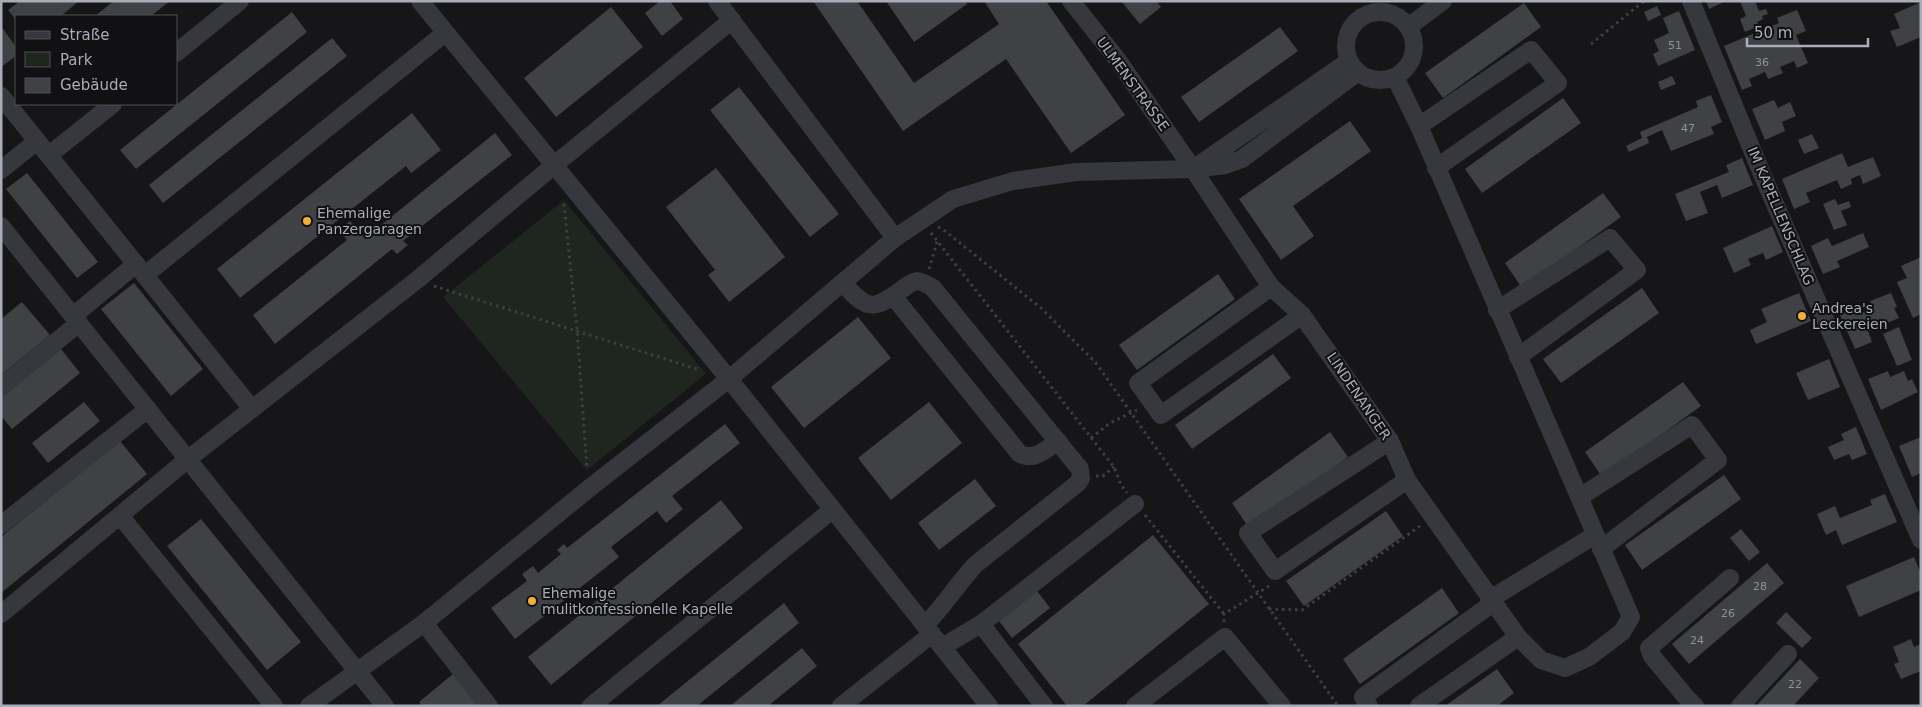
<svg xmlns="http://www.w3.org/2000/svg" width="1922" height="707" font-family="'DejaVu Sans',sans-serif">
	<rect width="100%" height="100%" fill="#161618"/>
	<polygon fill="#1e261f" points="564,200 706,374 587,470 443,297"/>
	<g fill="#404145">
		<polygon points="20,1 79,1 61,16 16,16 16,20 8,10"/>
		<polygon points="114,1 170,1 151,16 95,16"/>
		<polygon points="660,1 670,1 683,19 662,36 645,13"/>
		<polygon points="813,1 857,1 914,83 999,24 984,1 1046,1 1125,115 1071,153 1006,59 903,131"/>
		<polygon points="886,1 965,1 967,4 914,42"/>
		<polygon points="1121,1 1156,1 1161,7 1140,24"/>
		<polygon points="1706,1 1726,1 1709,9"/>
		<polygon points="1740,1 1755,1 1759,11 1766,9 1768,14 1762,16 1763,19 1757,22 1759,26 1745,32 1740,19 1746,16"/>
		<polygon points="1921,2 1921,37 1897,47 1890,31 1900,28 1894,14"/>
		<polygon points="1524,3 1541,27 1443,98 1425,73"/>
		<polygon points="1657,6 1661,15 1648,21 1644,12"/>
		<polygon points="611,7 643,47 556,117 524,78"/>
		<polygon points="1797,10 1806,31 1796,35 1808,63 1797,68 1794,61 1780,67 1783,73 1768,79 1765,72 1749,79 1752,86 1742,90 1724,46 1779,23 1777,18"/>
		<polygon points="1679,11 1695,50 1658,66 1653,54 1659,51 1654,40 1669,33 1663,18"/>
		<polygon points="292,12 307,32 136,169 120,150"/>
		<polygon points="1,26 16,47 16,56 1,67"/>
		<polygon points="1280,27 1298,51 1199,122 1181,97"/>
		<polygon points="332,38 347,56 163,203 149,185"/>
		<polygon points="1672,76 1676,84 1661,90 1658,82"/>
		<polygon points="739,87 839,214 810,237 710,110"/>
		<polygon points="1711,95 1722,122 1711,127 1714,134 1671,151 1662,130 1647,137 1649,143 1629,152 1626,146 1642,138 1640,132 1698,107 1696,101"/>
		<polygon points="1563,98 1581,123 1482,193 1465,169"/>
		<polygon points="1774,100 1778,108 1790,102 1796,116 1782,122 1785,131 1765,140 1752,109"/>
		<polygon points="412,113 441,150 411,173 406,166 240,298 217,269"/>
		<polygon points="1350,121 1371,151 1293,206 1314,236 1281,260 1239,199"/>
		<polygon points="495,133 512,155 403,241 408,245 397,254 392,249 275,344 253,315 347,240 339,230 350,221 365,238"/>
		<polygon points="1812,134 1819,148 1804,154 1798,140"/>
		<polygon points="1842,153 1848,167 1873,157 1881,176 1863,184 1860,175 1851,179 1852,184 1841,189 1837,180 1806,193 1810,202 1794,209 1782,179"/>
		<polygon points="1742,158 1753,185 1722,198 1717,185 1700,192 1708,213 1686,221 1675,194 1729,172 1726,165"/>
		<polygon points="716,168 785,257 729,302 708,275 715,270 666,207"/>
		<polygon points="27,173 98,262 77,278 6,189"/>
		<polygon points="1603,193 1621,217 1522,288 1505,263"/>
		<polygon points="1835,199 1838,205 1849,201 1851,207 1841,211 1847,225 1834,230 1823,204"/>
		<polygon points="1772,226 1783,252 1766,260 1763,253 1748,259 1751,265 1734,273 1723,248"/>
		<polygon points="1863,233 1869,247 1837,261 1840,267 1823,274 1811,246 1828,238 1832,246"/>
		<polygon points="1921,257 1921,314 1913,318 1897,282 1907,278 1901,266"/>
		<polygon points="1218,274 1235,299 1137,370 1119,345"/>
		<polygon points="134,283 203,369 171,396 101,309"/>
		<polygon points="1642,288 1659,313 1561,383 1543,359"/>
		<polygon points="1799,293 1811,321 1756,344 1750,330 1767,322 1761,309"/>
		<polygon points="1891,293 1897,307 1894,308 1899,318 1868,331 1872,342 1855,349 1840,315 1857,308 1859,314 1873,308 1870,301"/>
		<polygon points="22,302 50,335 1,375 1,319"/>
		<polygon points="858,317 891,358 804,428 771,387"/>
		<polygon points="1899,327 1912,360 1897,366 1883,334"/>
		<polygon points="61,349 80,373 12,429 1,416 1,397"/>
		<polygon points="1273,354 1291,378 1192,449 1175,425"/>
		<polygon points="1829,359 1840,387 1808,400 1796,373"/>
		<polygon points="1888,371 1890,377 1904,371 1908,381 1912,379 1918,392 1881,410 1868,379"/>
		<polygon points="1683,382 1701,406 1602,477 1585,452"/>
		<polygon points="84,402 100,421 48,463 32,443"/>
		<polygon points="929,402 962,443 891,500 858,458"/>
		<polygon points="725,424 740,443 672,496 683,509 666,523 657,511 611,547 619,557 515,639 491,608 527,581 522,574 533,566 538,573 561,554 557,550 564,544 567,548"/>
		<polygon points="1856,427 1867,454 1852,460 1849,454 1834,460 1828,447 1844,440 1841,434"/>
		<polygon points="1330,432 1348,457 1249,528 1232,503"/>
		<polygon points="1921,437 1921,473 1912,477 1899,446"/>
		<polygon points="120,441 147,474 1,593 1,537"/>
		<polygon points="1724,475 1741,499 1642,570 1625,545"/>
		<polygon points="975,479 996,506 939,550 918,523"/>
		<polygon points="1885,494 1897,522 1842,545 1836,530 1826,535 1817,514 1835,506 1840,518 1872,505 1870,500"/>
		<polygon points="721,500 743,528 551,685 528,657"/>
		<polygon points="1386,511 1403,536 1304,606 1286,581"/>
		<polygon points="201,519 301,642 267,670 167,546"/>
		<polygon points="1741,529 1760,552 1749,561 1730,538"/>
		<polygon points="1153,535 1209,604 1083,706 1067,706 1018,644"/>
		<polygon points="1914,557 1921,574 1921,590 1859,617 1846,586"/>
		<polygon points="1767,563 1784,583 1689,664 1672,644"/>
		<polygon points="1442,588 1459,613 1360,684 1343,659"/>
		<polygon points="1037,591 1050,608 1012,638 999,621"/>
		<polygon points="784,603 799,623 697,706 657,706"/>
		<polygon points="1786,612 1812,638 1802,648 1776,623"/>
		<polygon points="1911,639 1914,647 1921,644 1921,671 1901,679 1894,664 1899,662 1893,647"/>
		<polygon points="802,648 817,666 768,706 730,706"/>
		<polygon points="1800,659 1819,678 1793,706 1756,706"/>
		<polygon points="1497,669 1514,693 1497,706 1445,706"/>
		<polygon points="453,674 478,706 422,706 419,702"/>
	</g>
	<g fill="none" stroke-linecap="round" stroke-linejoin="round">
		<g stroke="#3d3f44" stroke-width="3" stroke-dasharray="2.5 4" stroke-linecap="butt">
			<polyline points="1591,44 1644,1"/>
			<polyline points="564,204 577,330 587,469"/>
			<polyline points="938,227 945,231 1041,308 1096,363 1338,706"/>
			<polyline points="931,233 1114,467 1121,485 1127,493"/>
			<polyline points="929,269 937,242"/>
			<polyline points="434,286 700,370"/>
			<polyline points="1091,438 1110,423 1137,410"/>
			<polyline points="1096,476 1103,476 1114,467"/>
			<polyline points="1145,515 1224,614"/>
			<polyline points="1269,609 1302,610 1420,526"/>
			<polyline points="1224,622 1224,614 1269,586"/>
		</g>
		<g stroke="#37383d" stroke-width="18">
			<polyline points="420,1 729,379 989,706"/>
			<polyline points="717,1 895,238"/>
			<polyline points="1071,1 1117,59 1193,169 1271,287 1302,315 1390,441 1407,480 1518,637 1541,660 1565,668 1589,657 1622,632 1631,617 1419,126 1395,77"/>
			<polyline points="1691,1 1762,174 1921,540"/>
			<circle cx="1380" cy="46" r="34"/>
			<polyline points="1408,27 1443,1"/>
			<polyline points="176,53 240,1"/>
			<polyline points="1349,61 1193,169 1225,165 1242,159 1358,72"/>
			<polyline points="1,96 252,409"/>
			<polyline points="1419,126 1531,50 1558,83 1436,168"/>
			<polyline points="49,155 113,104"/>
			<polyline points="1,170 37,141"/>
			<polyline points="1,226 385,706"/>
			<polyline points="145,275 445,33"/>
			<path d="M843 283C868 312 874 310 904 288 908 285 913 281 918 281 923 282 928 285 933 288L1080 469 1081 478 1078 483 976 564C958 583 944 606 925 625"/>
			<polyline points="1271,287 1138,383 1161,415 1302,315"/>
			<path d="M893 296 1019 453C1032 462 1046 450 1058 441"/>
			<polyline points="1497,310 1610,238 1637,270 1518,357"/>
			<polyline points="73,316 136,264"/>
			<polyline points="1,387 79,323"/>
			<polyline points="1390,441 1248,533 1275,571 1407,480"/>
			<polyline points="1580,497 1692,425 1718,460 1601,549"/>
			<polyline points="121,517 274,706"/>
			<polyline points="1,525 148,409"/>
			<polyline points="1,614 188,459 417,280 553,166 732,20"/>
			<polyline points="424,623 489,706"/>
			<polyline points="981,624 1044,706"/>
			<polyline points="942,647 981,624 1135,504"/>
			<polyline points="309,706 424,623 592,486 729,379 895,238 953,199 1013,181 1076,172 1193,169"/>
			<polyline points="591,706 832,510"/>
			<polyline points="841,706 932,634"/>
			<polyline points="1135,706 1225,637 1282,706"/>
			<polyline points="1369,706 1363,697 1486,608 1492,598 1595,535"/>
			<polyline points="1419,706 1518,637"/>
			<polyline points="1695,706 1685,696 1652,656 1649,648 1730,578"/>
			<polyline points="1740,706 1788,654"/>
		</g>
	</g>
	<g fill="#f2b134" stroke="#111113" stroke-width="2">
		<circle cx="307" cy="221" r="5"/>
		<circle cx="1802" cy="316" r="5"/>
		<circle cx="532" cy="601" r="5"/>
	</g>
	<g text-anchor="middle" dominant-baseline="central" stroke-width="4" stroke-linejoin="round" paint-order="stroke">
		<g font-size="11" fill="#8e929b">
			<text x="1675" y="45">51</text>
			<text x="1762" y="62">36</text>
			<text x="1688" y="128">47</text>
			<text x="1760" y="586">28</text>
			<text x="1728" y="613">26</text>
			<text x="1697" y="640">24</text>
			<text x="1795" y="684">22</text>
		</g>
		<g font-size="14" fill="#a8adb8" stroke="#111113">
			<text transform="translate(1133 84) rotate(54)">ULMENSTRASSE</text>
			<text transform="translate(1781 216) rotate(67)">IM KAPELLENSCHLAG</text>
			<text transform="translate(1359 396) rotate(56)">LINDENANGER</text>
		</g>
		<g font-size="14" fill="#a8adb8" stroke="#111113" text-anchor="start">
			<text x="317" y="213">Ehemalige<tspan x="317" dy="16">Panzergaragen</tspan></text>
			<text x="1812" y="308">Andrea's<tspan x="1812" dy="16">Leckereien</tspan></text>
			<text x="542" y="593">Ehemalige<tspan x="542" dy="16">mulitkonfessionelle Kapelle</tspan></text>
		</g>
	</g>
	<rect width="1922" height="707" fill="none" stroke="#a8adb8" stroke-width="5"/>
	<rect x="15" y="15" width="162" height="90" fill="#111113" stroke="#4d4f55"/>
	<rect x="25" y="31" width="25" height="8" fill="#37383d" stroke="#4d4f55"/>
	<text x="60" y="40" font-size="15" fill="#a8adb8">Straße</text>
	<rect x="25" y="52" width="25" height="15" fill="#1e261f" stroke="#4d4f55"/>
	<text x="60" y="65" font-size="15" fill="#a8adb8">Park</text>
	<rect x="25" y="78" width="25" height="15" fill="#404145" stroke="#4d4f55"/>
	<text x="60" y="90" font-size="15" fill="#a8adb8">Gebäude</text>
	<path d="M1747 38v8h121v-8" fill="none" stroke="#a8adb8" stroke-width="2.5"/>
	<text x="1754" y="38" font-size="15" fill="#a8adb8" stroke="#111113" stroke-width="4" paint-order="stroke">50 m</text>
</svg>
